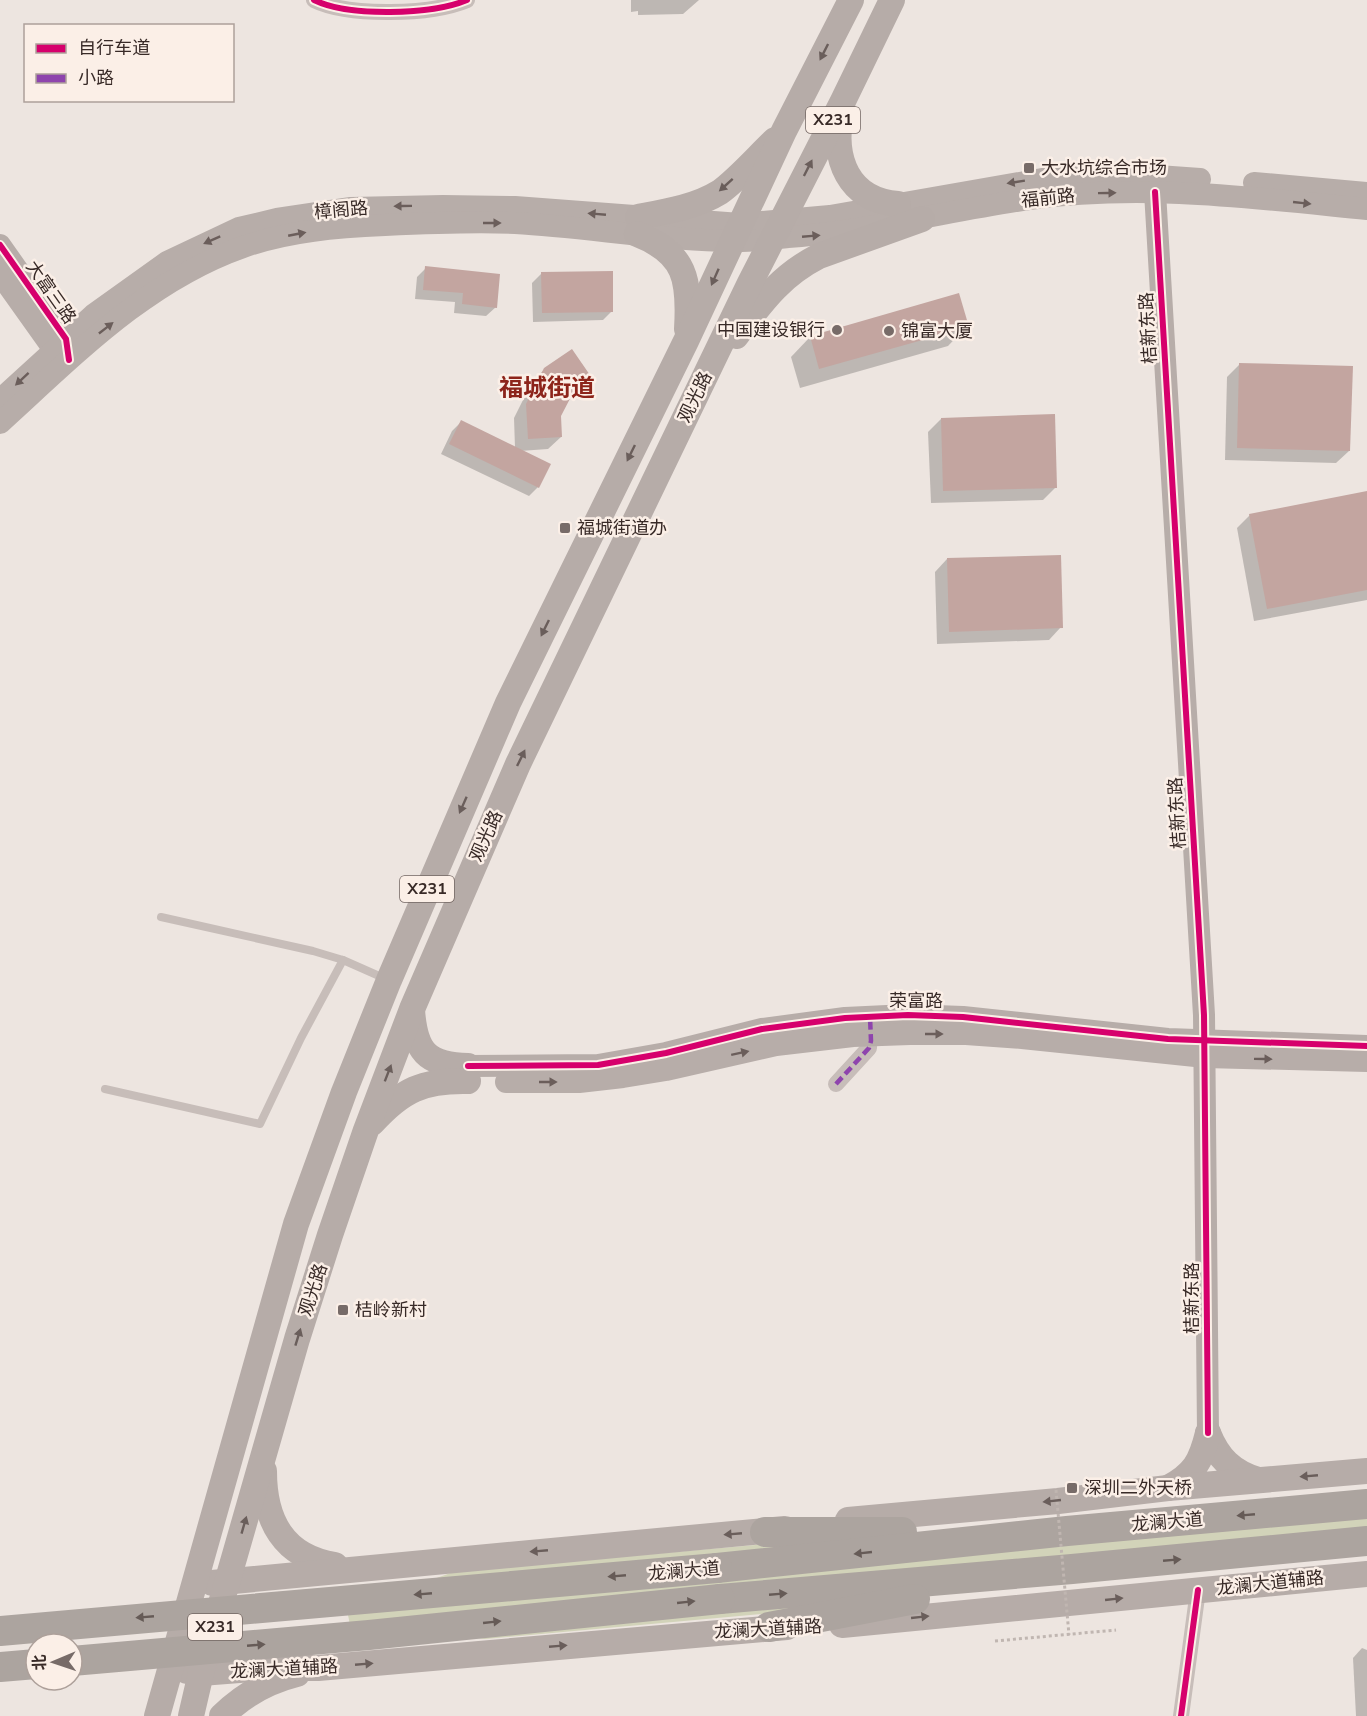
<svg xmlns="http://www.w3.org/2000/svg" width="1367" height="1716" font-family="'Nunito Sans','Noto Sans SC',sans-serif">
	<rect width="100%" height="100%" fill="#ede5e0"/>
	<polygon fill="#d2d3b9" points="1367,1518 1367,1529 783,1612 485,1639 350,1625 348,1615 420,1584 456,1571 790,1542"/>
	<g fill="#0003">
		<polygon points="631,0 699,0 683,14 638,15 638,11 631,12"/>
		<polygon points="426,268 496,307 486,316 454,313 455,302 415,299 417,277"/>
		<polygon points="541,274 612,311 603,320 533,322 532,283"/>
		<polygon points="967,326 948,346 800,388 791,357 810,337"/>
		<polygon points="1240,364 1349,451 1336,463 1225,460 1227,377"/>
		<polygon points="545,369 590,377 570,395 560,416 561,437 548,449 520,451 538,487 529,496 441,454 452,431 461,422 515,448 514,418 532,382"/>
		<polygon points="941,419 1056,487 1043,500 931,503 928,432"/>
		<polygon points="1367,493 1367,600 1254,621 1237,528 1250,515"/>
		<polygon points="947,559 1061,627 1049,640 937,644 935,572"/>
		<polygon points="1362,1648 1367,1650 1367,1716 1356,1716 1353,1658"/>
	</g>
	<g fill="#c3a5a0">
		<polygon points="425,266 500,274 497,308 462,304 463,293 423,290"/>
		<polygon points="613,271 613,312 542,313 541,272"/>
		<polygon points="959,293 969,327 819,369 810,336"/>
		<polygon points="572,349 592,378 575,389 561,416 562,437 528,439 526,404 544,368"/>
		<polygon points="1239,363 1353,366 1350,451 1237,448"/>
		<polygon points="1055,414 1057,488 943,491 941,418"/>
		<polygon points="461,420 551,464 539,488 449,444"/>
		<polygon points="1367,491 1367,590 1267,609 1249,514"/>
		<polygon points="1061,555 1063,628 949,632 947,558"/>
	</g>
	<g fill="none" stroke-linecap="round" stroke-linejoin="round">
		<polyline stroke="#c0b6b1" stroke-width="3" stroke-dasharray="3 3" stroke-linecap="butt" points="995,1641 1116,1630"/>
		<g stroke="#c7bdb9" stroke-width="8">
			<polyline points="161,917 313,951 343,960 386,979"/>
			<polyline points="105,1089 260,1124 301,1038 343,960"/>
		</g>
		<g stroke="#c7bdb9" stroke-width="16">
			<path d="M314 0C349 17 431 15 467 0"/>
			<polyline points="836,1084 869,1048 870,1026"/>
			<polyline points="1181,1716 1198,1590"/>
		</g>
		<g stroke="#b7ada9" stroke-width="22">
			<polyline points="1254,183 1367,193"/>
			<polyline points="1155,192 1204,1015 1208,1433"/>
			<polyline points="0,245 66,339 68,352"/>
			<polyline points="0,274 54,350 65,357"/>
			<polyline points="0,400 93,315 167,262 239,228 277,219 351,208 443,206 515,207 740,224 830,216 1065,175 1101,172 1200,179"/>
			<path d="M0 423C74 356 146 281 243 247 288 231 338 227 385 225 428 223 472 221 515 223 587 227 658 240 730 241 749 242 769 239 788 237 869 231 948 211 1029 199 1142 183 1255 198 1367 209"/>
			<polyline points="468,1066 598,1065 666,1053 762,1029 845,1018 908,1015 963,1017 1168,1039 1367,1046"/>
			<polyline points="506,1082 579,1082 623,1077 666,1070 776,1045 853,1036 910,1034 966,1034 1022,1038 1205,1057 1367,1061"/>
		</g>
		<g stroke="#b6aca8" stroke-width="26">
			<path d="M841 113C832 159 848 200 898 204"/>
			<path d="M638 217C665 212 696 207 720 192 737 180 759 155 775 140"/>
			<path d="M637 234C686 253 690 280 687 329"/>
			<path d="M736 336C762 302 780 276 819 256L922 219"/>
			<path d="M412 1010C415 1051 426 1065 468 1066"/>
			<path d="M372 1123C402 1090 423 1080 468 1081"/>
			<path d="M1208 1433C1218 1458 1232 1472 1258 1480"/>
			<path d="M264 1471C264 1520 283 1557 335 1565"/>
			<path d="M1168 1488C1194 1474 1201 1462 1208 1433"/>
			<polyline points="848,1520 1058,1501 1168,1488 1367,1471"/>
			<polyline points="212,1583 785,1529"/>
			<polyline points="842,1625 1367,1574"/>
			<polyline points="187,1671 201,1673 264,1668 318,1668 787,1627"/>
			<polyline points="157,1716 296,1224 344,1092 389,980 508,703 686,341 784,131 851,0"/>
			<polyline points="191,1716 201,1673 297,1339 330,1235 366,1130 412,1009 518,764 750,283 843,101 892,0"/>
			<path d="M222 1716C242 1696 269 1681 297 1674"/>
		</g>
		<g stroke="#aca49f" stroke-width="30">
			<polyline points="765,1532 902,1532"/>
			<polyline points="717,1568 1067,1531 1367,1504"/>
			<polyline points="720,1599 1072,1569 1367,1541"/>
			<polyline points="769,1627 915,1599"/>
			<polyline points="0,1667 36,1664"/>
		</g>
		<polyline stroke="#c0b6b1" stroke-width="3" stroke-dasharray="3 3" stroke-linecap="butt" points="1056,1490 1069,1635"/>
		<g stroke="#aca49f" stroke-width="30">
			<polyline points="0,1631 717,1568"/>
			<polyline points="72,1661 369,1635 720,1599"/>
		</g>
		<polyline stroke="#8e44ad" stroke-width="4.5" stroke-dasharray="9 4.5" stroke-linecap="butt" points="836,1084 869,1048 871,1041 870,1017"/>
		<g stroke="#fbefe7" stroke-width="10">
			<g id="cycleway">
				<path d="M314 0C349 17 431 15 467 0"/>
				<polyline points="1155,192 1204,1015 1208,1433"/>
				<polyline points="0,245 66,339 69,360"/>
				<polyline points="468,1066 598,1065 666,1053 762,1029 845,1018 908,1015 963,1017 1168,1039 1367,1046"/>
				<polyline points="1181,1716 1198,1590"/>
			</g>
		</g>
		<use href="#cycleway" stroke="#d6006c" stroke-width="6"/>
	</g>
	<defs><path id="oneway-solid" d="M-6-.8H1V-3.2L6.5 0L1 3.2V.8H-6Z" transform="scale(1.5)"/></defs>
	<g fill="#6a5e5b">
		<use href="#oneway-solid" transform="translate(824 52) rotate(117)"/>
		<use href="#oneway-solid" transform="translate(808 168) rotate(-63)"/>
		<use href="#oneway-solid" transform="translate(726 185) rotate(138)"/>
		<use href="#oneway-solid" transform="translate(715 277) rotate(114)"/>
		<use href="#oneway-solid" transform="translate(631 453) rotate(116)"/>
		<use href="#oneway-solid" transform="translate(545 628) rotate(116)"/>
		<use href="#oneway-solid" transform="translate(521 758) rotate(-64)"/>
		<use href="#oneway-solid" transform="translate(463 805) rotate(114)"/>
		<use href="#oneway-solid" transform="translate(388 1073) rotate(-69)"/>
		<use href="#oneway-solid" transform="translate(298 1337) rotate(-73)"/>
		<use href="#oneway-solid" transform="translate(1309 1476) rotate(175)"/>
		<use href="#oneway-solid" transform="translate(1052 1501) rotate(174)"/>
		<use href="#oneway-solid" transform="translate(244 1525) rotate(-74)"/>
		<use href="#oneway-solid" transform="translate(733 1534) rotate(175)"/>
		<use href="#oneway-solid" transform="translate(539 1551) rotate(175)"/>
		<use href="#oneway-solid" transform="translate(1114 1599) rotate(-6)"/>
		<use href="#oneway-solid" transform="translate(920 1617) rotate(-6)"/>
		<use href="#oneway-solid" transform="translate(558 1646) rotate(-5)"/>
		<use href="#oneway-solid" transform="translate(364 1664) rotate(-5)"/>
	</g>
	<g fill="#6b5e5b">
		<use href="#oneway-solid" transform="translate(1016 182) rotate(171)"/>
		<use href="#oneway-solid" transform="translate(1107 193) rotate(-1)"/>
		<use href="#oneway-solid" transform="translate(1302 203) rotate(6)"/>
		<use href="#oneway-solid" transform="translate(403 206) rotate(179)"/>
		<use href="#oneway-solid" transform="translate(597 214) rotate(-175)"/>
		<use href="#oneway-solid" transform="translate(492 223)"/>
		<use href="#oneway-solid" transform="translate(297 234) rotate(-11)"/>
		<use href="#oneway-solid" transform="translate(811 236) rotate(-5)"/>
		<use href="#oneway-solid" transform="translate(212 240) rotate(156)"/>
		<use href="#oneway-solid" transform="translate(106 328) rotate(-38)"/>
		<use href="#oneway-solid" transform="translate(22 379) rotate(137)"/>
		<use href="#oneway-solid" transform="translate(934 1034)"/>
		<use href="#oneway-solid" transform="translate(740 1053) rotate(-12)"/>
		<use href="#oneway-solid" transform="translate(1263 1059) rotate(1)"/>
		<use href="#oneway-solid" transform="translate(548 1082)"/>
	</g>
	<g fill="#665b57">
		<use href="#oneway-solid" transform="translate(1246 1515) rotate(175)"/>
		<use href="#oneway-solid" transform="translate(863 1553) rotate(174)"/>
		<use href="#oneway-solid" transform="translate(1172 1560) rotate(-5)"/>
		<use href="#oneway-solid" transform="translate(617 1576) rotate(175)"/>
		<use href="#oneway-solid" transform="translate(423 1594) rotate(175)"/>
		<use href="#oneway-solid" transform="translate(778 1594) rotate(-5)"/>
		<use href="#oneway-solid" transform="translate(686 1602) rotate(-6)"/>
		<use href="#oneway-solid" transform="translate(145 1617) rotate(175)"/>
		<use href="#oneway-solid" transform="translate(492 1622) rotate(-6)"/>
		<use href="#oneway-solid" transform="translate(256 1645) rotate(-5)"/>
	</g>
	<g fill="#776b68" stroke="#fbefe7" stroke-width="2">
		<rect x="1023" y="162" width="12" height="12" rx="3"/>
		<circle cx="837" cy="330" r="6"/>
		<circle cx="889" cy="331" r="6"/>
		<rect x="559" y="522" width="12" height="12" rx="3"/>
		<rect x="337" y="1304" width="12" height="12" rx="3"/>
		<rect x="1066" y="1482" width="12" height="12" rx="3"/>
	</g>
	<g text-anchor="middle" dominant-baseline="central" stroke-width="5" stroke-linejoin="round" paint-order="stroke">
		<g fill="#fbefe7" stroke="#726561" stroke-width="1.5">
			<rect x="806" y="107" width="54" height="26" rx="4.5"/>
			<rect x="400" y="876" width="54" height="26" rx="4.5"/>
			<rect x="188" y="1614" width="54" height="26" rx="4.5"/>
		</g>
		<g font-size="16" font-weight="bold" fill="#382a27">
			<text x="833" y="120">X231</text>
			<text x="427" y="889">X231</text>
			<text x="215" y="1627">X231</text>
		</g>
		<g font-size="18" fill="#382a27" stroke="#fbefe7" text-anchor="start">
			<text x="1041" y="168">大水坑综合市场</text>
			<text x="825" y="330" text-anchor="end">中国建设银行</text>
			<text x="901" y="331">锦富大厦</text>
			<text x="577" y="528">福城街道办</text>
			<text x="355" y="1310">桔岭新村</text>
			<text x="1084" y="1488">深圳二外天桥</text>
		</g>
		<g font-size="18" fill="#382a27" stroke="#fbefe7">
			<text transform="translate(1048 198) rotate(-6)">福前路</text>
			<text transform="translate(341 210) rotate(-5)">樟阁路</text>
			<text transform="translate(51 292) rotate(55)">大富三路</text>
			<text transform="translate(1148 328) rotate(-93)">桔新东路</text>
			<text transform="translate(695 397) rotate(-64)">观光路</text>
			<text transform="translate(1177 813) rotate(-93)">桔新东路</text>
			<text transform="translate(486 836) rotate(-66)">观光路</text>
			<text x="916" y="1001">荣富路</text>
			<text transform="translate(313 1290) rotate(-72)">观光路</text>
			<text transform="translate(1192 1298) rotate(-90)">桔新东路</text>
			<text transform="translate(1167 1522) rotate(-5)">龙澜大道</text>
			<text transform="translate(684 1571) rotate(-5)">龙澜大道</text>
			<text transform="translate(1270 1583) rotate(-6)">龙澜大道辅路</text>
			<text transform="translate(768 1629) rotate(-3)">龙澜大道辅路</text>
			<text transform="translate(284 1669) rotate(-3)">龙澜大道辅路</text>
		</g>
		<g font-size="24" font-weight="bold" fill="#8d241a" stroke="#fbefe7">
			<text x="547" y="388">福城街道</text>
		</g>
	</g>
	<rect x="24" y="24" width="210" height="78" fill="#fbefe7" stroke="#ada09a" stroke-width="1.5"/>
	<rect x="36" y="44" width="30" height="9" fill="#d6006c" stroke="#ada09a" stroke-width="1.5"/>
	<text x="78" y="54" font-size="18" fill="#382a27">自行车道</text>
	<rect x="36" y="74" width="30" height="9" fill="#8e44ad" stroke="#ada09a" stroke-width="1.5"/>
	<text x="78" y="84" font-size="18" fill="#382a27">小路</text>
	<g transform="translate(54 1662) rotate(268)"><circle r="28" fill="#fbefe7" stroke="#ada09a" stroke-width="1.5"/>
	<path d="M0-4.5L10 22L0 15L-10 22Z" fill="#776b68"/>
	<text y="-9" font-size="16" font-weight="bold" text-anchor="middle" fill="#382a27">北</text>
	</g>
</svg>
